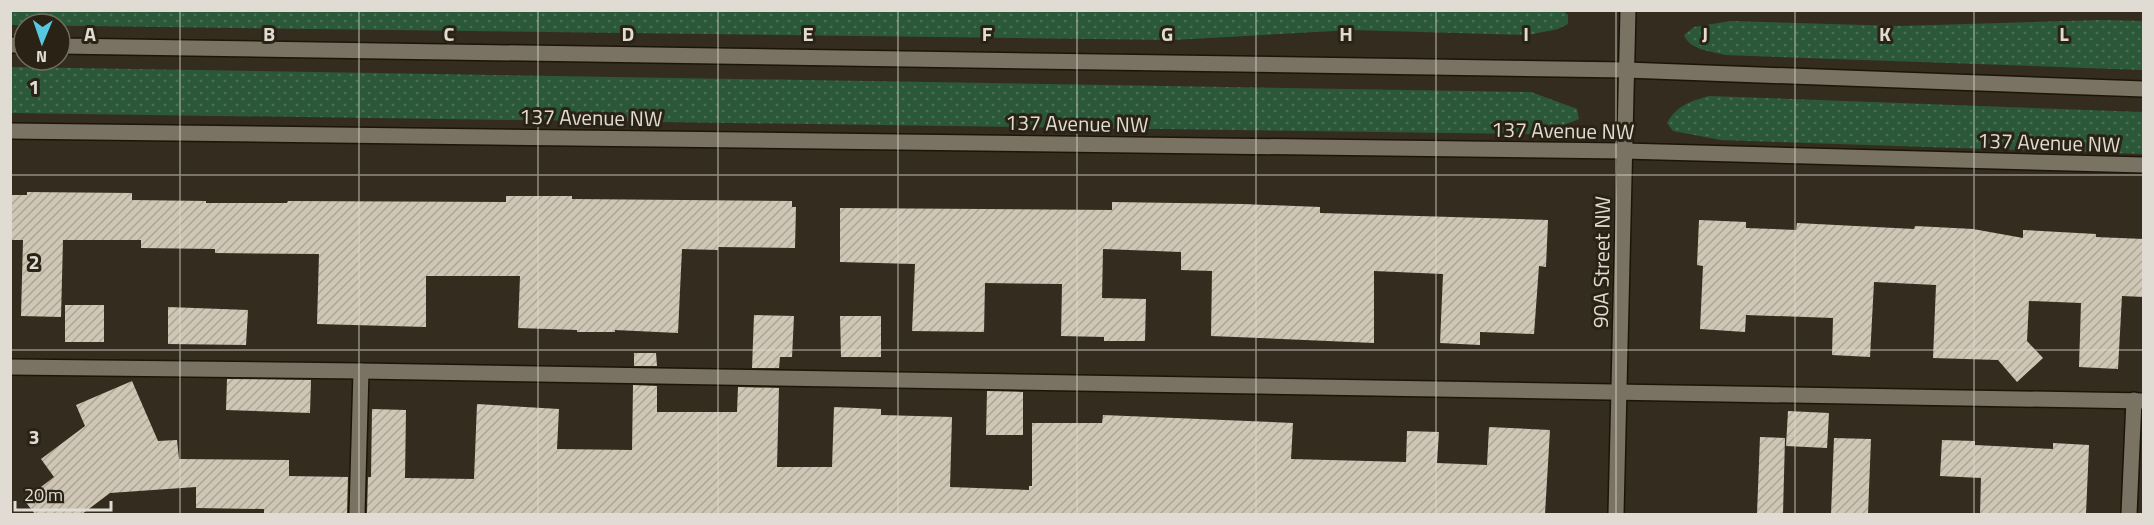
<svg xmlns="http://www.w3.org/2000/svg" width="2154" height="525" font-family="'Titillium Web',sans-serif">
	<defs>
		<pattern id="grass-dots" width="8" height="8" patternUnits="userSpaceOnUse" patternTransform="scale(1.5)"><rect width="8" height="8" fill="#2c583a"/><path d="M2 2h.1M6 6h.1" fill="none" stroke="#4a6f56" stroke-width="1.8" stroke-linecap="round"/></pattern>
		<pattern id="building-hatch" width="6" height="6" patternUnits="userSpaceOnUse" patternTransform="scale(1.5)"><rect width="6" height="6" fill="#cfc6b5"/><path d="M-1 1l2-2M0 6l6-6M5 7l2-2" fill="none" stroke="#aca598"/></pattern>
	</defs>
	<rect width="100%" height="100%" fill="#342d1f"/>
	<g fill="url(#grass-dots)">
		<polygon points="11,10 1563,10 1568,15 1568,24 1558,29 1528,35 1352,30 1173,40 11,25"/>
		<path d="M2101 20 2143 21V70L1725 55C1710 51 1690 50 1684 35L1694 27 1731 21 1900 26Z"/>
		<polygon points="11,67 1531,92 1577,109 1579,119 1548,131 1532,134 11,113"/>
		<path d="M1709 96 2143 112V154L1721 140 1673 131 1667 123C1676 106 1691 101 1709 96Z"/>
	</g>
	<g fill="url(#building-hatch)">
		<polygon points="27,192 132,193 132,200 206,201 206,203 287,203 288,201 506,202 506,196 572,196 572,199 792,201 792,207 796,207 795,248 718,247 718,250 682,249 678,333 615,330 615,332 577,332 577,330 518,328 520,276 426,276 426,327 317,324 319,254 215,253 215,249 141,248 141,240 63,240 61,317 21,316 23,240 10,240 10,195 27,195"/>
		<polygon points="1112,202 1243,204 1320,207 1320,213 1548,220 1546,267 1539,266 1534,334 1480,332 1480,345 1440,343 1443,274 1374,271 1374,343 1211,336 1212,271 1181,270 1181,252 1103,249 1102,298 1146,299 1145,341 1104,341 1104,337 1061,336 1062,284 985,283 984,332 912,331 915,264 840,262 840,208 1112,210"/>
		<polygon points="1699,220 1746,222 1746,228 1796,230 1797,223 1914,229 1915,226 1973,229 2023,238 2023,230 2096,234 2096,237 2144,239 2144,297 2122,296 2118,369 2079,367 2081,303 2029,301 2027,341 2043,358 2017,382 1998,360 1933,358 1936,285 1874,282 1870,357 1832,355 1833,318 1746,315 1745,332 1700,329 1703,266 1697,265"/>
		<rect x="65" y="305" width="39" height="37"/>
		<polygon points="168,307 248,310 246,345 168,344"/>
		<polygon points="754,315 794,316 792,357 780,357 779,368 752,368"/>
		<polygon points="840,316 881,316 881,357 841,357"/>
		<polygon points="634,353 656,353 657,366 634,366"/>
		<polygon points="227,379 311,380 310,413 226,410"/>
		<polygon points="132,381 158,441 177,440 179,459 289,460 289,476 348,477 347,514 264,514 264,509 196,508 196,487 110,493 82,514 35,514 24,500 54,477 41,459 85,426 76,405"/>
		<polygon points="633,385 657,386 657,412 737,412 738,387 779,388 777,467 832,467 834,407 881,409 881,415 952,417 950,487 1029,490 1029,486 1032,486 1032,423 1102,423 1103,415 1293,423 1291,459 1406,462 1407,431 1439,432 1437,463 1487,465 1489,427 1550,430 1545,514 367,514 368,477 371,477 372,409 406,410 405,478 474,479 477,404 559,409 557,449 632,450"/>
		<polygon points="987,391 1023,392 1023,435 986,435"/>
		<polygon points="1788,411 1829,413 1827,448 1786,446"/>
		<polygon points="1760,437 1785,438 1783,514 1757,514"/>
		<polygon points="1834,438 1871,439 1868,514 1831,514"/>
		<polygon points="1942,440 1975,441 1975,445 2053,449 2053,443 2089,445 2086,514 1980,514 1981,478 1940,476"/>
	</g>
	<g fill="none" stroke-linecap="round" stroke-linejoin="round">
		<g stroke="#1b1508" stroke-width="18">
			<g id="service">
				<polyline points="10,367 361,371 2144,401"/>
				<polyline points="357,514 361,371"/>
				<polyline points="2129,514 2134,400"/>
			</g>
		</g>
		<g stroke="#1b1508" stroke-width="18">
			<g id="minor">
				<polyline points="10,131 1624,151 2144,165"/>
				<polyline points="1616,514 1628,10"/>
			</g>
		</g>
		<g stroke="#1b1508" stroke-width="18">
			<g id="secondary">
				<polyline points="10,45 24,45"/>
				<polyline points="60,46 1626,70 2144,89"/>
			</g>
		</g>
		<use href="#service" stroke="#7a7262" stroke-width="15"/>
		<use href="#minor" stroke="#7a7262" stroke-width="15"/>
		<use href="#secondary" stroke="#7a7262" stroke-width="15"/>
	</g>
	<path fill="none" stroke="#e0dbd3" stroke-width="1.5" stroke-opacity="0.55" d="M180 10V514M359 10V514M538 10V514M718 10V514M898 10V514M1077 10V514M1256 10V514M1436 10V514M1616 10V514M1795 10V514M1974 10V514M10 175H2144M10 350H2144"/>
	<g text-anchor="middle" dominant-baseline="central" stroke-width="6" stroke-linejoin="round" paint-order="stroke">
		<g font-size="21" fill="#e0dbd3" stroke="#2a2315">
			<text transform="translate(591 117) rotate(1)">137 Avenue NW</text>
			<text transform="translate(1077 123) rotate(1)">137 Avenue NW</text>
			<text transform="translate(1563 130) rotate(1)">137 Avenue NW</text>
			<text transform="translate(2049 142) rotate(2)">137 Avenue NW</text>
			<text transform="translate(1601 262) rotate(-89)">90A Street NW</text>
		</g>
	</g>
	<g font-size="20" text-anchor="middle" font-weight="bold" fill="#e0dbd3" stroke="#2a2315" stroke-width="6" stroke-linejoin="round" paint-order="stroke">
		<text x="90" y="41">A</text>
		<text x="269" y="41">B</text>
		<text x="449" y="41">C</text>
		<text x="628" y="41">D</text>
		<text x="808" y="41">E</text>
		<text x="987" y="41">F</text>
		<text x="1167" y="41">G</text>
		<text x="1346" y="41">H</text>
		<text x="1526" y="41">I</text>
		<text x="1705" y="41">J</text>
		<text x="1885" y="41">K</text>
		<text x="2064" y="41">L</text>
		<text x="34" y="94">1</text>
		<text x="34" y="269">2</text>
		<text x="34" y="444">3</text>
	</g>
	<rect width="2154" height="525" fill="none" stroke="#e0dbd3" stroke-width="24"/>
	<g transform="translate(42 42) rotate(182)"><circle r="28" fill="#2a2315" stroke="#736d61" stroke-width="1.5"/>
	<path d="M0-4.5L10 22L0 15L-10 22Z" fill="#56c9e0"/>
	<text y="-9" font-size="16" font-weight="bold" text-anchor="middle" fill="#e0dbd3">N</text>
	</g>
	<path d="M15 501v9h96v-9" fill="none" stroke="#e0dbd3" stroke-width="3"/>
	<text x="24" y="501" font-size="18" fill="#e0dbd3" stroke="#2a2315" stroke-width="4.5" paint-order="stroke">20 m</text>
</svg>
